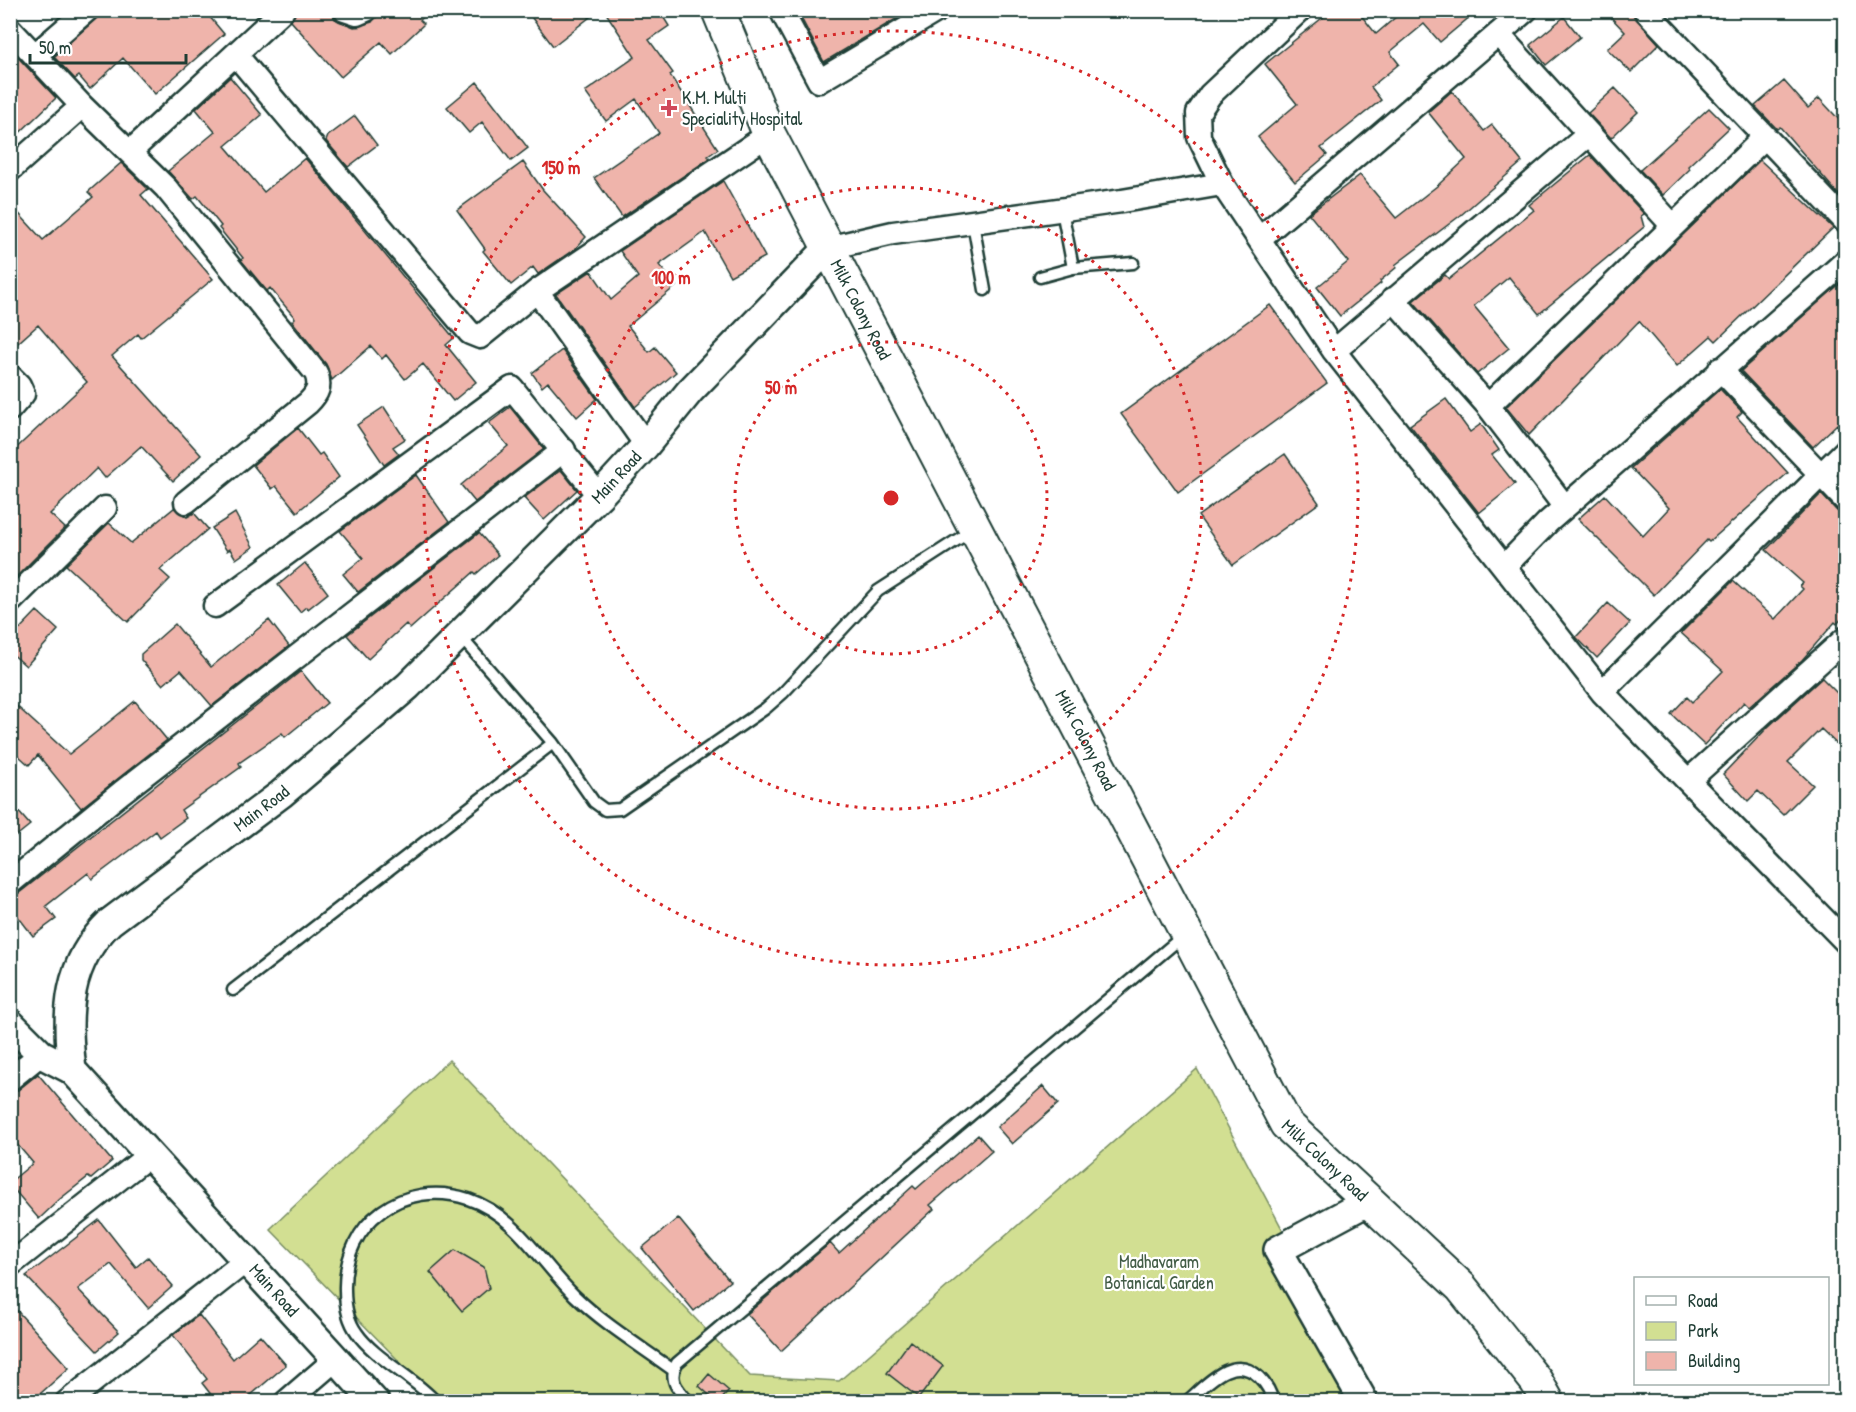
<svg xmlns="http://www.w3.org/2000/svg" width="1856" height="1412" font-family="'Patrick Hand',sans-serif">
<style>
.green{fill:#d2df92;stroke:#788e63;stroke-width:1.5}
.building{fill:#efb4ab;stroke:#1f3d34;stroke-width:1.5}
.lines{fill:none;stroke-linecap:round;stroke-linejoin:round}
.service-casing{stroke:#1f3d34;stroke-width:15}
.minor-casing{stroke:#1f3d34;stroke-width:27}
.tertiary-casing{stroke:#1f3d34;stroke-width:32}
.secondary-casing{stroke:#1f3d34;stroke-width:36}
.service{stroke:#fff;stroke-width:10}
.minor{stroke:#fff;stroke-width:22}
.tertiary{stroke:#fff;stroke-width:27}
.secondary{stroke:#fff;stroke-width:32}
.ring{fill:none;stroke:#d62828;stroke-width:3;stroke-dasharray:3 6}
.poi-dot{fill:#d1495b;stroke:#fff;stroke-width:2}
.labels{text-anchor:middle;stroke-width:4.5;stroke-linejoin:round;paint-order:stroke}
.poi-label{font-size:18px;fill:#1f3d34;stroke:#fff;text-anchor:start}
.street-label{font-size:18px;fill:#1f3d34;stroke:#fff}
.park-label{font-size:18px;fill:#435d47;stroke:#fff}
.centre{fill:#d62828;stroke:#fff;stroke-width:3}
.ring-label{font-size:18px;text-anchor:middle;font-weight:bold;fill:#d62828;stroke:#fff;stroke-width:4.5;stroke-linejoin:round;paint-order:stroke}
</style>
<rect width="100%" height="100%" fill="#fff"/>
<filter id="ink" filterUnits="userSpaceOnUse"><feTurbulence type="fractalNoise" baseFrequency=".0167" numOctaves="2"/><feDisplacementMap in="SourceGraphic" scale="12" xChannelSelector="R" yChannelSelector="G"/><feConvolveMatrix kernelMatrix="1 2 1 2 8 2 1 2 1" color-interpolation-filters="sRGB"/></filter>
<g filter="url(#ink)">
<path class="green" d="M449,1060L750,1376L839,1381L1197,1069L1374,1401H438L270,1229Z"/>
<path class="building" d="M105,10H204L224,34L155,94L123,58L90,89L79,76L75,79L54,57Z
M296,10H332L335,19L354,27L372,22L379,10H433L420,20L424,24L392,54L381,42L341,77L291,21Z
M541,10H599L553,46L532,18Z
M604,10H659L669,26L649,40L673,73L670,75L718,149L708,156L710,158L622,217L594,178L659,133L636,99L606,121L585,92L635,57Z
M805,10H911L824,62L799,14Z
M1332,10H1357L1376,34L1404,10H1478L1440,42L1424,24L1390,52L1399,64L1371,87L1381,100L1321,148L1327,155L1295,182L1258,137L1297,104L1265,64Z
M1604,10H1629L1659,44L1631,72L1607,49L1625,32Z
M1564,17L1580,37L1546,65L1530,45Z
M10,49L56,98L10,142Z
M230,77L262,115L225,146L264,192L305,158L454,338L446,345L476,382L453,401L423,364L405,379L386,355L382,359L371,346L332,380L326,364L292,321L295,318L270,288L267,291L241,260L243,258L219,228L221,226L197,196L193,199L168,171L215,132L196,109Z
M1784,81L1808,108L1819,98L1845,126V202L1780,127L1777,129L1755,106Z
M477,82L528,148L511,161L482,122L469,133L447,107Z
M1615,88L1638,112L1611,138L1588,113Z
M1452,91L1484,131L1492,125L1522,162L1461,215L1395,265L1397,267L1380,281L1381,283L1340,316L1317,287L1348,262L1309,214L1360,175L1396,218L1437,186L1466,159L1428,112Z
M1709,108L1729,128L1688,166L1690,169L1663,195L1640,170Z
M355,116L377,145L348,167L326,141L328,136Z
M1590,155L1644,214L1641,216L1644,227L1539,314L1509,277L1474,306L1509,348L1477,374L1413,301L1445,275L1449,279L1534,210L1529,205Z
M1760,160L1833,228L1716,341L1711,336L1677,366L1639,321L1529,435L1506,407Z
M523,162L543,190L586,237L576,248L538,274L533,267L511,285L483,251L485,249L457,210Z
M121,163L148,189L141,195L213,279L141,338L138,334L112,356L201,455L173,481L141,446L105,478L97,468L50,514L65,528L17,576L10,574V454L87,382L38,325L10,350V204L43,240L93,197L88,192Z
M723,181L765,257L730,276L705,232L659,265L676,286L628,326L649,352L655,347L676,372L635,407L556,294L591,271L611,300L638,277L620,251Z
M1845,279V433L1837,424L1813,447L1741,371Z
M1270,305L1327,383L1178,492L1121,414Z
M562,350L597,399L577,417L548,382L542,387L532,373Z
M1720,389L1742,412L1737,417L1788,473L1709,542L1707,540L1654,595L1578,519L1605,495L1643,536L1669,508L1631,468Z
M1446,399L1470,432L1481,424L1499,450L1492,455L1515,484L1479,513L1410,425Z
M384,407L405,439L393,447L399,454L384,465L357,425Z
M510,407L544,449L475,502L461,485L508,446L489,423Z
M298,428L319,455L322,453L339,477L297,512L276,486L272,489L253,465Z
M1285,454L1319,503L1233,565L1198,516Z
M561,470L577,490L544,520L524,498Z
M416,475L449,522L358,592L343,574L363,558L340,531Z
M1821,494L1837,511L1845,514V615L1837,624L1835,622L1802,660L1749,707L1744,702L1704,745L1671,714L1687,697L1692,702L1723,671L1681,633L1733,581L1775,619L1803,589L1800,586L1803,583L1766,550Z
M174,508L187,517L194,513L208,529L160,570L170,579L128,622L66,565L109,523L131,543Z
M235,513L253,547L236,559L230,549L227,551L212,528Z
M479,533L498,555L476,574L474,572L410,629L406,624L368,659L347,635Z
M305,563L328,593L308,609L306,607L300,612L278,585Z
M1608,603L1630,623L1597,658L1576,637Z
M37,611L58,630L26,666L10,652V639Z
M269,620L289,646L212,706L181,670L163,685L141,660V654L175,624L211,667Z
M301,671L327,703L285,737L282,733L239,763L241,767L181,810L186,818L160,837L156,831L92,879L88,873L46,906L56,919L33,936L10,906V896L19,893Z
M1822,678L1845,701V752L1821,729L1788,762L1813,785L1783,815L1758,791L1748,801L1723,774L1768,727Z
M10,700L69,754L135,701L167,740L81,808L38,755L29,765L10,748Z
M10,802L30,825L10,841Z
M38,1074L112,1161L91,1179L88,1177L60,1199L39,1219L10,1185V1182L33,1163L10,1136V1092L18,1090Z
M1043,1086L1058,1104L1012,1144L997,1127Z
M978,1135L992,1151L930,1205L934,1209L781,1351L747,1314L830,1243L839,1253L913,1186L916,1189Z
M678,1218L730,1281L694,1311L642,1248Z
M99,1220L136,1267L148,1257L173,1286L148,1308L111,1264L78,1289L119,1332L97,1351L26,1276Z
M455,1250L484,1267L489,1288L462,1311L430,1272Z
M10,1303L69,1368L32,1401H10Z
M199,1315L233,1359L260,1335L286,1365L244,1401H216L202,1383L207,1379L173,1335Z
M910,1341L943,1366L919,1398L887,1373Z
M709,1374L729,1391L720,1401H716L699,1386Z"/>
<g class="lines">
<defs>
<path id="service" d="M1062,210L1073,268
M973,223L985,290
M1040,277L1073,268L1133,263
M553,743L594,802L605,810L620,809L766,708L783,693L878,591L974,529
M233,990L553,743L459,635
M436,1402C415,1378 374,1358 357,1333C348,1321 345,1305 345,1290C343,1222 404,1178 468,1199C516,1215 541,1263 575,1296C604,1324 640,1346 673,1370
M689,1402C677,1389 668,1380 677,1363L1183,936
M1186,1402C1206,1385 1233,1352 1259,1377C1266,1384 1271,1392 1273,1402"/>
<path id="minor" d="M345,10L357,14L366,10
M781,10L819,81L938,10
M1300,10L1210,95L1198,113L1199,137L1222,184L1334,351L1504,567L1548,522L1846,261
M1645,10L1846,222
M10,29L82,106L166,188L316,373C321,386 318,393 308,403L186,502
M1498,34L1673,226
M35,55L87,10
M236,55L470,333L480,337L537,291L769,134
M131,151L283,10
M10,170L82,106
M1259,239L1526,10
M828,248L893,233L1122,201L1222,184
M537,291L646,445
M1393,299L1488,406
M1334,351L1589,134
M1720,369L1846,501
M10,376L19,385L23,394L10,409
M1565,507L1488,406L1765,137
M1504,567L1602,692L1688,781L1846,638
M10,602L105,508
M215,606L512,388L599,496
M1602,692L1846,450
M1688,781L1846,942
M10,883L122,792L564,450
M10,1079L41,1054
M10,1265L148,1156
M67,1402L247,1260
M286,1402L336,1359"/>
<g id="tertiary">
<path d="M10,1023L41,1054L72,1070"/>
<path id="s1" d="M375,1402L72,1070C65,1013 67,963 110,922L281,794L408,686L599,496L646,445L690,391L828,248"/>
<path d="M1364,1402L1278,1250L1369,1201"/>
</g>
<g id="secondary">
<path id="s2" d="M718,10L769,134L1286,1124L1461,1287L1536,1381L1548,1402"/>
</g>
</defs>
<use href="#service" class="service-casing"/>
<use href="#minor" class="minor-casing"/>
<use href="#tertiary" class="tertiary-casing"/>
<use href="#secondary" class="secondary-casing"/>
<use href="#service" class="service"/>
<use href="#minor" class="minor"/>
<use href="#tertiary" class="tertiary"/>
<use href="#secondary" class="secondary"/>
</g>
</g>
<g class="ring">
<circle cx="891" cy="498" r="156"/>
<circle cx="891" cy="498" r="311"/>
<circle cx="891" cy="498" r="467"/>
</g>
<path class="poi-dot" d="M666 99h6v6h6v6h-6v6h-6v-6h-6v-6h6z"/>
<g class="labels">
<g class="poi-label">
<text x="682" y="104">K.M. Multi<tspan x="682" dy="21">Speciality Hospital</tspan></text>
</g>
<g class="street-label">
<text dy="6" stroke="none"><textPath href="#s2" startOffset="332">Milk Colony Road</textPath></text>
<text dy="6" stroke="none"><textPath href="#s1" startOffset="1284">Main Road</textPath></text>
<text dy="6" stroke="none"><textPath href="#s2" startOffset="818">Milk Colony Road</textPath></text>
<text dy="6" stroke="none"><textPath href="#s1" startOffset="798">Main Road</textPath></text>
<text dy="6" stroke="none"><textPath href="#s2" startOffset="1304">Milk Colony Road</textPath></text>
<text transform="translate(274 1290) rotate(48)" y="6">Main Road</text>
</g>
<g class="park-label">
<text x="1159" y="1268">Madhavaram<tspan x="1159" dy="21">Botanical Garden</tspan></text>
</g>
</g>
<circle cx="891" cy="498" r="9" class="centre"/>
<g class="ring-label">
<text x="561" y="174">150 m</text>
<text x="671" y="284">100 m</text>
<text x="781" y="394">50 m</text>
</g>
<rect width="1856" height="1412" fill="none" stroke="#fff" stroke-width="36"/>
<rect x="18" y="18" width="1820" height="1376" fill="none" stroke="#1f3d34" stroke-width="2" filter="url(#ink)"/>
<rect x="1634" y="1277" width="195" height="108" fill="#ffffff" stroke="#a5b1ae" stroke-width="1.5"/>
<rect x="1646" y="1296" width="30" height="9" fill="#ffffff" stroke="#a5b1ae" stroke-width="1.5"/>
<text x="1688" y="1307" font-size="18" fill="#1f3d34">Road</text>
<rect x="1646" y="1322" width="30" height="18" fill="#d2df92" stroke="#a5b1ae" stroke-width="1.5"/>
<text x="1688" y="1337" font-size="18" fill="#1f3d34">Park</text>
<rect x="1646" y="1352" width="30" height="18" fill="#efb4ab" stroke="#a5b1ae" stroke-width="1.5"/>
<text x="1688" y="1367" font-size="18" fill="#1f3d34">Building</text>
<path d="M30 54v9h156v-9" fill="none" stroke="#1f3d34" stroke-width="3"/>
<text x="39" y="54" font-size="18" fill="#1f3d34" stroke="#ffffff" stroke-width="4.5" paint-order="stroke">50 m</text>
</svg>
